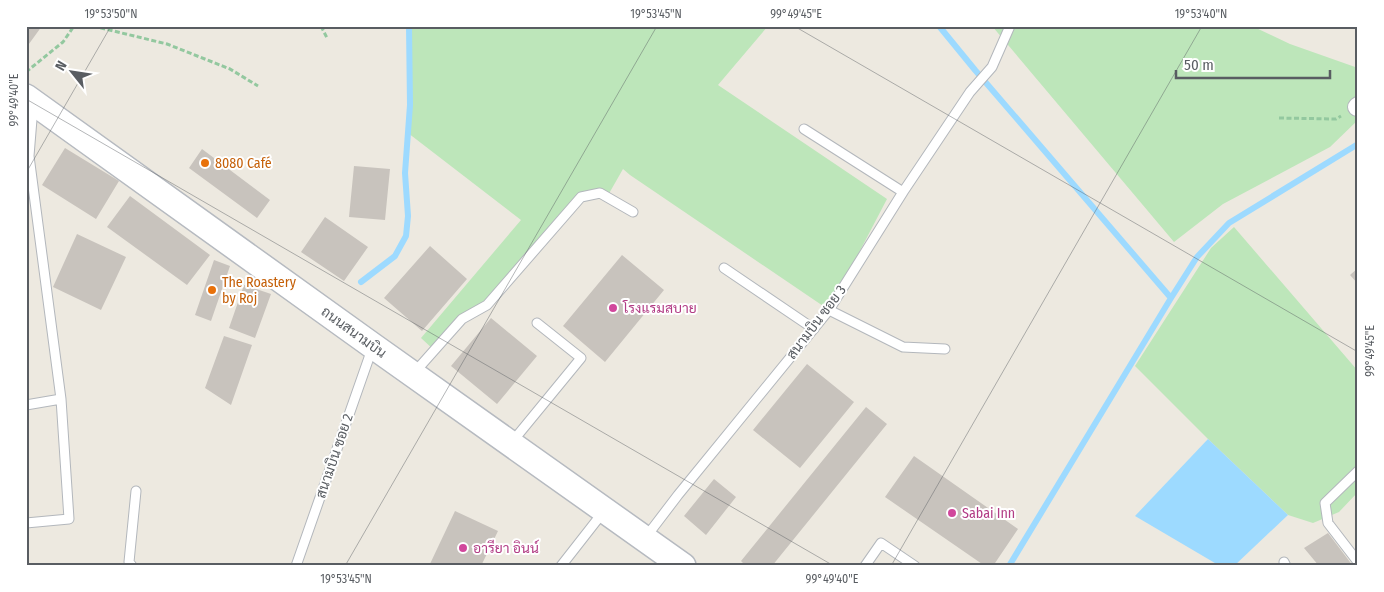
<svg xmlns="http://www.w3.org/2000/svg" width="1384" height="592" font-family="'Fira Sans Condensed',Sarabun,sans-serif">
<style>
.green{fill:#bde6ba}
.water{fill:#9ddaff}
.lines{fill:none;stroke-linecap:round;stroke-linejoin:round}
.stream{stroke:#9ddaff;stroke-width:6}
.building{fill:#c8c3bd}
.lane-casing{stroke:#b3b7bc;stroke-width:11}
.street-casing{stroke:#b3b7bc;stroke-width:20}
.secondary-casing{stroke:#b6bac0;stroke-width:28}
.path{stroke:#93c89f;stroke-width:3;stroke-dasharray:5 2.5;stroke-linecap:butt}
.lane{stroke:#fff;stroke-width:9}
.street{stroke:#fff;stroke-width:18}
.secondary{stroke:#fff;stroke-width:25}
.ticks{fill:none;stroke:#595d62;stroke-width:1;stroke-opacity:0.45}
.food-dot{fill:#e8710a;stroke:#fff;stroke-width:2}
.hotel-dot{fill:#d1479c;stroke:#fff;stroke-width:2}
.labels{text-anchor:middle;stroke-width:4;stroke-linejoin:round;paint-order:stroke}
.food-label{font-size:14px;fill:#c56008;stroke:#fff;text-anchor:start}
.hotel-label{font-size:14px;fill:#b23c85;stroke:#fff;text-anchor:start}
.street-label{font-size:14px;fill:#595d62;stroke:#fff}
.neatline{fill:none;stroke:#595d62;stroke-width:2}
.ticks-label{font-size:12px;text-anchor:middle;fill:#595d62}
</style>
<rect width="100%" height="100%" fill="#ede9e0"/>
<path class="green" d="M409,26H768L718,85L887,199L829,310L630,175L623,169L607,197H581L487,305L462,319L434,350L421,338L521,220L408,133Z
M992,26H1252L1290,44L1358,68V120L1330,147L1223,204L1174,242Z
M1234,227L1358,371V492L1339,512L1313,523L1288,515L1208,439L1135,366L1211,248Z"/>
<path class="water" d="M1208,439L1288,515L1234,566H1220L1135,516Z"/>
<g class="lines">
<path class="stream" d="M939,26L975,70L1171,298L1009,566
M361,282L395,256L406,236L408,216L405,173L410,105L409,26
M1171,298L1197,257L1229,223L1358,144"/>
</g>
<path class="building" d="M26,26H42L26,48Z
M65,148L119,181L96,219L42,185Z
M202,149L270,200L257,218L189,168Z
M354,166L390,169L385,220L349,217Z
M130,196L210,255L187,285L107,227Z
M325,217L368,247L344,281L301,252Z
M77,234L126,257L101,310L53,287Z
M430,246L467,279L422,331L384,298Z
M622,255L664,290L605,362L563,326Z
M214,260L230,266L211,321L195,315Z
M1358,268V284L1350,275Z
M244,285L271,294L255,338L229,328Z
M491,318L537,356L497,404L451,366Z
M224,336L252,345L231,405L205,388Z
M807,364L854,402L800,468L753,430Z
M866,407L887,424L772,566H746L741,561Z
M914,456L1018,529L993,566H985L885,497Z
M714,479L736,497L706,535L684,516Z
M455,511L498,531L481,566H429Z
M1328,533L1353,566H1319L1304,548Z"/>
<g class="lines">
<defs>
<path id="lane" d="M804,129L903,192
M724,268L814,329
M829,310L903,347L945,349
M414,373L462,319L487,305L581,197L600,193L633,212
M26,405L61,399L29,156L33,107
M512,442L581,358L537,323
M1358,471L1325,503L1328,523L1358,562
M26,523L69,519L61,399
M646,537L678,495L829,310L903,192L970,92L992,67L1010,26
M1284,562L1286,566
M132,566L129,562L136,491
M296,566L372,349
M561,566L604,511
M865,566L881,543L915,566"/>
<path id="street" d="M1357,107L1358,106"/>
<path id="secondary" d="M26,97L373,346L683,566"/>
</defs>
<use href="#lane" class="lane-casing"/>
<use href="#street" class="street-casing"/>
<use href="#secondary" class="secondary-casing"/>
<path class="path" d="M93,26L167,44L230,69L258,86
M321,26L327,38
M26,72L63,42L74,26
M1279,118L1336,119L1341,116"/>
<use href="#lane" class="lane"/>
<use href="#street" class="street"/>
<use href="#secondary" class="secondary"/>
</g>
<path class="ticks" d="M794,26L1358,352M26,99L834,566M26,173L111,26M345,566L657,26M891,566L1202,26"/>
<g class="food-dot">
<circle cx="205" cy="163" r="5"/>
<circle cx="212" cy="290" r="5"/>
</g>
<g class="hotel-dot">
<circle cx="613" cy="308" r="5"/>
<circle cx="952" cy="513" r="5"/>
<circle cx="463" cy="548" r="5"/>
</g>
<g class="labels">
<g class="food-label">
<text x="215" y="168">8080 Café</text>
<text x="222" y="287">The Roastery<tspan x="222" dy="16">by Roj</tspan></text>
</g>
<g class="hotel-label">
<text x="623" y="313">โรงแรมสบาย</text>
<text x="962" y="518">Sabai Inn</text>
<text x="473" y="553">อารียา อินน์</text>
</g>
<g class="street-label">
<text transform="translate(816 322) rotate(-53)" y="5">สนามบิน ซอย 3</text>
<text transform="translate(354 332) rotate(36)" y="5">ถนนสนามบิน</text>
<text transform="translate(334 456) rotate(-71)" y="5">สนามบิน ซอย 2</text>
</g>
</g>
<rect width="1384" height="592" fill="none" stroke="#ffffff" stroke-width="55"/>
<g transform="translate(72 72) rotate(300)" stroke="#ffffff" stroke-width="4" paint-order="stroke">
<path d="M0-4L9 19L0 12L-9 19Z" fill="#595d62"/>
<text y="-8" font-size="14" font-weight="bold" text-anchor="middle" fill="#595d62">N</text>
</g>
<path d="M1176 70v8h154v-8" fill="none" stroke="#595d62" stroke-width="2.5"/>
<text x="1184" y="70" font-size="15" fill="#595d62" stroke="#ffffff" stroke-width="4" paint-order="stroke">50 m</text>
<rect x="28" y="28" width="1328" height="536" class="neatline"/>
<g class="ticks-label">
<text x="111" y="18">19°53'50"N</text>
<text x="656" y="18">19°53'45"N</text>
<text x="796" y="18">99°49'45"E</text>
<text x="1201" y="18">19°53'40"N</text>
<text transform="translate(14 100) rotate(-90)" y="4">99°49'40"E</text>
<text transform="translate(1370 351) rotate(-90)" y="4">99°49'45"E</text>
<text x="346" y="583">19°53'45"N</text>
<text x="832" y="583">99°49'40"E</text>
</g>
</svg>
